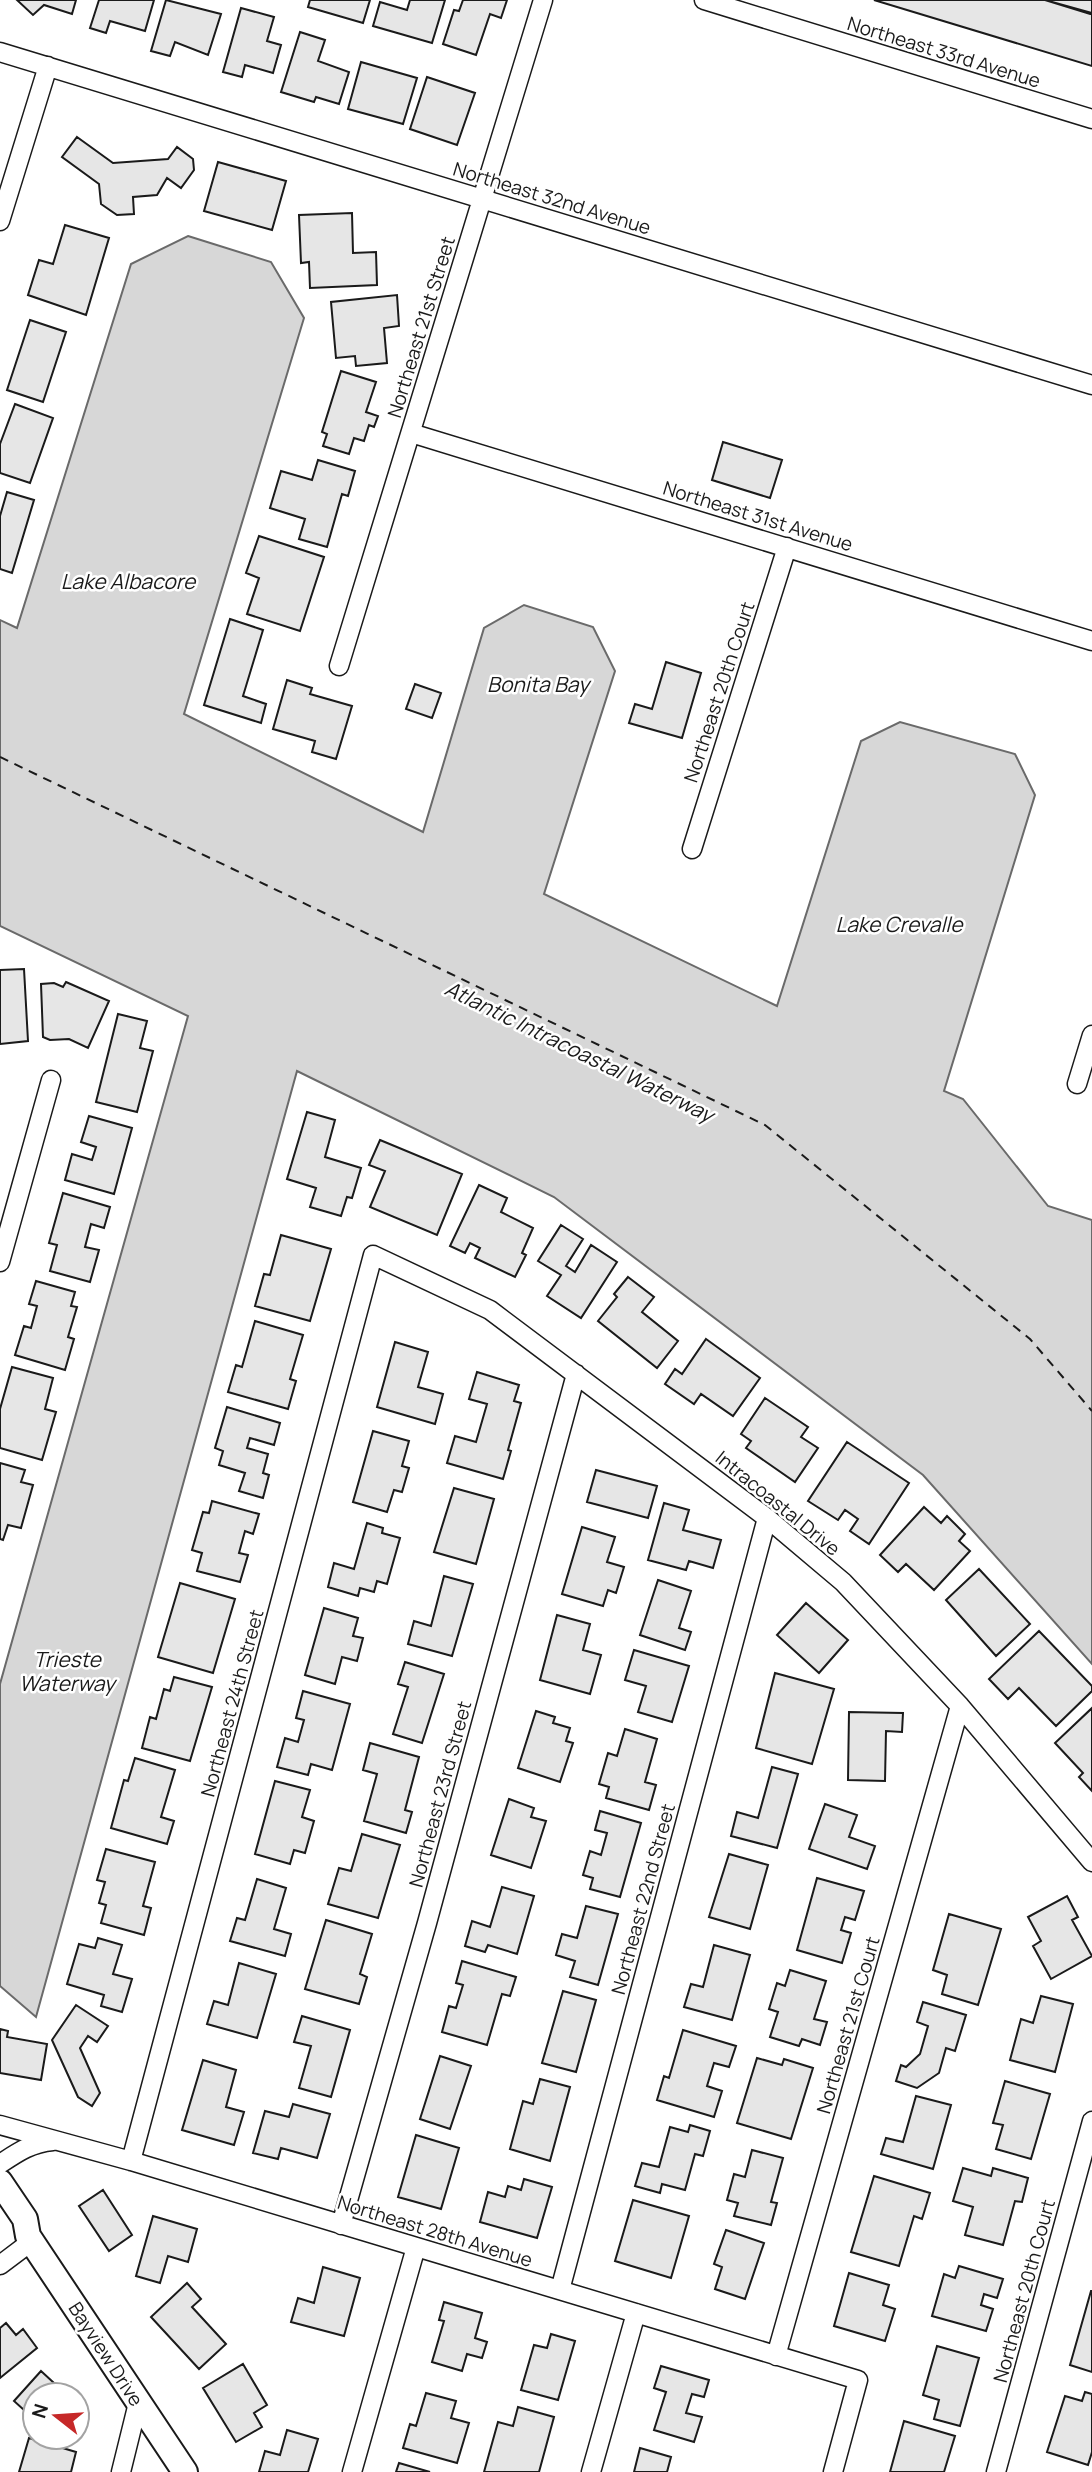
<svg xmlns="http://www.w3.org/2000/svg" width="1092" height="2472" font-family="Manrope,sans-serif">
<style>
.water{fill:#d7d7d7;stroke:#6a6a6a;stroke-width:2}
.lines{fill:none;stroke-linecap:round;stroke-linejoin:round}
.ferry{stroke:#1a1a1a;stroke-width:2;stroke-dasharray:9 7;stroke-linecap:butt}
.building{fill:#e6e6e6;stroke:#1a1a1a;stroke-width:2}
.street-casing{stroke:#1a1a1a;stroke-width:21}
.secondary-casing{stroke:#1a1a1a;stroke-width:28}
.street{stroke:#fff;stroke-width:18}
.secondary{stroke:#fff;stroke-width:24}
.labels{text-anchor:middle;stroke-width:5;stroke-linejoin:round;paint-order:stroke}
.street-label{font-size:19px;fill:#1a1a1a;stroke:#fff}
.water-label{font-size:21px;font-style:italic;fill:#1a1a1a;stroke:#fff}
</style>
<rect width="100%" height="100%" fill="#fff"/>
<path class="water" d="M188,236L271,262L304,318L184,714L423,832L484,628L524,605L593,627L615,671L544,894L777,1006L861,741L900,722L1015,754L1035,795L944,1091L963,1099L1048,1206L1092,1220V1664L923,1475L554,1197L297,1071L36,2017L0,1986V1684L188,1016L0,926V620L17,628L131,264Z"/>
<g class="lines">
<path class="ferry" d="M0,757L765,1125L1030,1339L1092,1411"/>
</g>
<path class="building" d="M17,0H76L72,14L44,5L33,15Z
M99,0H154L145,31L110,21L106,33L90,28Z
M166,0L221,14L208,55L175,42L170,56L151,51Z
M310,0H370L363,23L308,7Z
M410,0H445L432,43L373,26L380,2L407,10Z
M463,0H507L501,18L490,14L476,55L443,44L454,10L459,11Z
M874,0H1045L1092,13V66Z
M1045,0H1092V13L1090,14Z
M241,8L274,17L267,41L281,45L273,73L245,65L242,77L223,72Z
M300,32L325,40L318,61L349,72L339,104L316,97L314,102L281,92Z
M361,62L417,78L403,124L348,109Z
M427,77L475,93L457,145L410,129Z
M77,137L113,163L168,159L177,147L193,159L194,170L181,188L167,178L157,195L133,197L134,214L117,215L101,204L99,184L62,157Z
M218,162L286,181L272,230L204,211Z
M352,213L353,253L376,252L377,285L310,288L309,262L301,263L299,215Z
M65,225L109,238L86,315L28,295L39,260L53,264Z
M397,295L399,326L384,328L387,363L356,366L355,356L336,358L331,302Z
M30,320L66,332L43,402L7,390Z
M341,371L376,382L366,412L378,416L374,427L369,425L364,441L354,438L349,454L323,446L327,434L322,432Z
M15,404L53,418L30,483L0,473V444Z
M723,442L782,460L770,498L712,480Z
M318,460L355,471L348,496L342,494L327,547L299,539L305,519L270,508L281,471L312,480Z
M7,492L34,500L12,573L0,569V516Z
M259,536L324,557L300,631L247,614L259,578L246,573Z
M230,619L263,630L243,696L266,704L261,723L204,705Z
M666,662L701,673L682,738L629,723L635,704L652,709Z
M287,680L312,688L310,694L352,706L336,759L312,752L315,741L273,729Z
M415,684L441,693L432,718L406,709Z
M24,969L28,1041L0,1044V970Z
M66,982L109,1001L88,1048L69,1039L50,1040L43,1037L41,984L54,983L63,987Z
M118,1014L147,1021L140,1048L153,1051L137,1112L96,1102Z
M307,1112L335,1120L325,1157L361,1168L352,1198L347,1197L341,1216L310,1207L316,1188L287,1179Z
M89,1116L132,1128L114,1194L65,1180L72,1154L92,1160L96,1147L81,1142Z
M380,1140L462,1174L437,1235L370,1207L385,1171L369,1165Z
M479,1185L507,1198L501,1212L533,1228L522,1253L526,1255L515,1277L475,1258L480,1248L470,1243L465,1253L450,1246Z
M63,1193L110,1207L104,1228L91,1224L85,1247L99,1250L90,1282L50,1271L57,1245L49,1243Z
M561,1225L583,1239L566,1266L575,1272L591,1245L617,1262L581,1318L547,1296L561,1275L538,1261Z
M281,1235L331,1249L310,1321L255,1306L264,1274L270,1275Z
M628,1277L654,1297L642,1312L678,1341L657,1368L598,1321L617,1297L614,1294Z
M36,1281L75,1292L71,1306L77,1307L68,1337L74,1339L65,1370L15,1355L24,1326L31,1328L37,1306L29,1304Z
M255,1321L303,1335L290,1379L296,1381L288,1409L228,1392L236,1365L242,1367Z
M706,1339L760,1378L733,1416L701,1394L694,1404L665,1384L675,1369L682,1374Z
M395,1342L428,1352L418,1387L443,1394L435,1424L377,1407Z
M12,1367L53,1378L45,1409L56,1412L42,1460L0,1448V1409Z
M477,1372L519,1385L514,1401L521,1403L508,1450L511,1451L503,1479L447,1463L455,1436L476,1442L487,1404L469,1399Z
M765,1398L808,1427L801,1437L818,1448L795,1482L746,1448L751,1441L741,1434Z
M227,1407L280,1423L274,1445L250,1438L247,1448L268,1454L263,1473L269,1475L263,1498L239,1491L245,1473L219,1465L223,1451L215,1448Z
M373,1431L409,1441L402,1466L409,1468L402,1492L394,1490L387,1512L353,1502Z
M847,1442L909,1483L869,1544L850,1531L858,1519L845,1510L838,1520L808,1501Z
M0,1463L25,1470L21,1482L33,1485L21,1528L8,1525L3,1540L0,1539Z
M596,1470L657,1486L648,1518L587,1502Z
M454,1488L494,1499L476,1564L434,1552Z
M212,1501L259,1514L253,1534L245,1531L239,1553L248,1555L240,1582L197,1571L202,1553L192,1550L203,1512L209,1513Z
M664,1503L689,1510L683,1530L721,1540L713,1568L689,1561L686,1570L648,1560Z
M924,1507L941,1523L947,1516L965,1534L959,1541L970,1551L934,1590L906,1564L898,1572L880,1555Z
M367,1523L383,1528L382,1533L400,1538L387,1584L377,1581L374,1592L360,1588L358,1596L328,1587L334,1563L354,1569Z
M582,1527L615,1537L607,1562L624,1567L616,1593L608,1590L603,1606L562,1594Z
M979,1569L1030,1624L996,1656L946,1600Z
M444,1576L473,1584L452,1656L408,1644L414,1621L431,1626Z
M658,1580L691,1591L679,1628L691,1632L685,1650L640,1635Z
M180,1583L235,1599L213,1673L158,1657Z
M806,1603L848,1640L819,1673L777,1635Z
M324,1608L358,1618L353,1636L363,1638L357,1661L342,1657L335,1684L305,1675Z
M557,1615L590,1624L583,1650L601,1655L590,1694L540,1680Z
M1039,1631L1092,1686V1691L1056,1726L1019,1688L1008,1699L989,1679Z
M634,1650L689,1666L672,1722L638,1712L646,1686L625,1680Z
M405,1662L444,1674L422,1743L393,1734L408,1687L398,1684Z
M775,1673L834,1689L812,1764L756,1748Z
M174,1677L212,1687L190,1761L142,1748L150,1717L156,1719L164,1689L170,1691Z
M303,1691L350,1704L332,1770L311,1764L308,1775L277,1767L285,1738L298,1742L304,1720L296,1718Z
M1092,1708V1791L1079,1777L1083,1773L1055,1743Z
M536,1711L555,1717L553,1723L570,1728L566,1741L573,1743L560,1782L518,1768Z
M849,1712L903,1713L902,1732L886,1731L885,1781L848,1780Z
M625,1729L657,1739L645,1782L656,1785L649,1810L606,1798L609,1787L599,1784L608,1753L617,1756Z
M370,1743L419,1757L405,1810L412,1812L406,1833L364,1821L377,1774L363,1770Z
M135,1758L175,1770L161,1817L174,1821L167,1844L111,1828L124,1780L128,1781Z
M772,1767L798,1774L777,1848L731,1836L737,1812L758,1818Z
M275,1781L310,1790L302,1817L314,1821L305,1853L294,1850L290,1864L255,1854Z
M509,1799L534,1808L531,1817L546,1821L531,1868L491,1855Z
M825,1804L857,1815L849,1837L875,1846L867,1869L809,1849Z
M600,1811L641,1823L620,1897L590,1889L593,1878L583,1875L590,1851L601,1855L607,1833L595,1830Z
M362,1834L400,1845L378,1918L328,1904L339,1868L351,1871Z
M106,1849L155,1862L143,1906L151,1908L144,1935L101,1923L106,1905L99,1903L105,1882L97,1880Z
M729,1854L768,1865L750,1929L709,1917Z
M817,1878L864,1891L855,1920L845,1917L841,1930L851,1933L842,1963L797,1950Z
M257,1879L286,1888L274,1929L291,1934L285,1956L230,1941L237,1918L245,1920Z
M502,1887L534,1896L517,1954L488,1945L485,1952L465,1946L472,1921L490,1927Z
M1067,1896L1078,1917L1072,1920L1092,1956L1051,1979L1033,1946L1041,1941L1028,1917Z
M586,1906L618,1914L598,1985L570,1977L575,1961L556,1955L562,1934L577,1938Z
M949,1914L1001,1929L978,2005L942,1994L947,1975L933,1970Z
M326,1920L372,1934L360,1974L367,1977L359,2004L305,1989Z
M98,1938L122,1945L113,1974L132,1979L122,2012L101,2006L104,1995L67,1984L79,1944L95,1948Z
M714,1945L750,1955L732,2020L684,2007L691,1984L703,1987Z
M462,1961L516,1977L510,1996L502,1994L487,2045L442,2032L449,2006L456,2008L463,1985L456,1983Z
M239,1963L276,1974L257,2038L207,2024L214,2001L228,2005Z
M790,1970L826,1981L814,2019L827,2022L820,2045L802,2039L799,2046L770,2037L778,2012L769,2009L777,1983L785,1986Z
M563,1991L596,2000L576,2072L542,2063Z
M1041,1996L1073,2004L1055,2072L1010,2060L1021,2019L1033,2023Z
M923,2002L966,2015L955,2051L946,2048L939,2073L917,2088L896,2081L901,2065L906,2067L920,2054L928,2026L917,2022Z
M76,2005L108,2026L97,2042L88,2036L80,2048L100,2093L92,2106L78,2097L52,2040Z
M302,2016L350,2030L331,2097L299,2088L311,2046L294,2042Z
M0,2029L8,2031L7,2037L47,2044L41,2080L0,2073Z
M683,2030L736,2046L729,2067L714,2063L707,2086L722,2091L714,2117L657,2100L664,2076L669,2078Z
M440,2056L471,2066L450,2129L420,2119Z
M757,2058L782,2065L784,2059L813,2068L791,2139L737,2123Z
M203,2060L236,2070L226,2107L244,2112L234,2145L182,2130Z
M540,2079L570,2087L550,2161L510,2149L523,2101L533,2104Z
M1005,2081L1050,2094L1031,2159L996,2149L1003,2125L993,2123Z
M916,2096L951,2105L933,2169L881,2154L886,2138L903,2142Z
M293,2104L330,2114L317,2158L281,2148L278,2159L253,2153L265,2111L289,2117Z
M690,2125L710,2131L703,2156L695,2154L685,2190L662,2184L660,2193L635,2186L642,2163L659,2167L670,2127L688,2132Z
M416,2135L459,2148L441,2209L398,2197Z
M752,2150L783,2158L771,2202L777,2203L771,2225L734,2216L738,2203L727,2200L734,2174L745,2177Z
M963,2168L991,2176L993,2168L1028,2178L1022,2202L1015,2201L1003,2245L965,2235L973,2207L953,2201Z
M874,2176L930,2193L922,2219L914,2216L899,2266L851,2252Z
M524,2179L552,2187L537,2238L480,2222L488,2192L505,2197L508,2186L521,2190Z
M103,2190L132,2235L109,2251L79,2206Z
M633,2200L689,2216L671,2278L615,2261Z
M153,2216L197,2229L188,2262L168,2256L160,2283L136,2276Z
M726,2230L764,2243L745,2299L715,2289L722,2267L714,2264Z
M959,2266L1003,2279L997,2298L984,2294L981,2305L993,2309L986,2331L932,2316L944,2274L955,2278Z
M323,2267L360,2278L344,2336L291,2322L298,2298L314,2303Z
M849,2273L889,2285L883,2305L895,2309L885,2341L834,2326Z
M187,2283L201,2299L192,2307L226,2344L199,2369L151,2317Z
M1091,2291H1092V2372L1070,2365Z
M444,2302L482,2313L475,2338L487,2342L482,2358L467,2354L462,2371L432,2362L444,2321L439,2320Z
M6,2323L16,2335L23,2329L37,2348L0,2378V2328Z
M551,2334L575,2341L558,2400L521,2390L534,2345L547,2348Z
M937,2346L979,2358L960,2426L934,2419L939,2400L923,2395Z
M243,2364L267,2405L254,2413L262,2427L236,2442L203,2388Z
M661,2366L709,2380L704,2397L692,2394L686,2413L702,2417L694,2442L654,2430L666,2392L654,2388Z
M41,2371L67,2395H35V2420L14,2401Z
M1085,2392L1092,2394V2452L1088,2465L1047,2452L1065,2396L1082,2401Z
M426,2393L456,2401L451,2418L469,2423L457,2463L403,2448L410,2424L416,2426Z
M518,2407L554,2417L539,2472H484L498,2422L513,2426Z
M904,2421L955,2436L944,2472H890Z
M287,2430L318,2439L308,2472H259L265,2451L280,2455Z
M29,2438L76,2452L71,2472H19Z
M640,2448L671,2457L667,2472H634Z
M399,2463L430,2472H396Z"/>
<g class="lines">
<defs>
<path id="street" d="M704,0L1092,119
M0,52L1092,385
M0,221L48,66
M411,433L1092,641
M339,666L543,0
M692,849L787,547
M1077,1084L1092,1035
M0,1262L51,1080
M0,2125L131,2161L858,2380L833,2472
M131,2161L373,1255L490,1310L767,1518L843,1582L960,1706L1092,1862
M0,2164C18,2152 31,2143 53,2141
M341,2225L427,1923L576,1374
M0,2265L32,2241
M560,2290L767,1518
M776,2356L960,1706
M121,2472L138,2403
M352,2472L416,2247
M591,2472L636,2313
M996,2472L1092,2121"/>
<path id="secondary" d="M0,2182L25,2219L28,2236L185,2472"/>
</defs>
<use href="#street" class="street-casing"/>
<use href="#secondary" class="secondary-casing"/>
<use href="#street" class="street"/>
<use href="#secondary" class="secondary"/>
</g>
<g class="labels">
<g class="street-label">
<text transform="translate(944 52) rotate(17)" y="7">Northeast 33rd Avenue</text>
<text transform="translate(552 198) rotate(17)" y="7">Northeast 32nd Avenue</text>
<text transform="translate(421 327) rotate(-73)" y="7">Northeast 21st Street</text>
<text transform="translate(758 516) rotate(17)" y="7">Northeast 31st Avenue</text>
<text transform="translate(719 692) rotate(-72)" y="7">Northeast 20th Court</text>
<text transform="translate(778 1503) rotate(39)" y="7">Intracoastal Drive</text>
<text transform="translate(232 1703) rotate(-75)" y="7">Northeast 24th Street</text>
<text transform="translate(440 1794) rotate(-75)" y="7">Northeast 23rd Street</text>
<text transform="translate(643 1899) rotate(-75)" y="7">Northeast 22nd Street</text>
<text transform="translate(848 2025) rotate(-74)" y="7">Northeast 21st Court</text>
<text transform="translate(435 2231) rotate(17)" y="7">Northeast 28th Avenue</text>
<text transform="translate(1024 2291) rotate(-75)" y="7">Northeast 20th Court</text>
<text transform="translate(106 2354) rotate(57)" y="7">Bayview Drive</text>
</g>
<g class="water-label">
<text x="128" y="589">Lake Albacore</text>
<text x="538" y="692">Bonita Bay</text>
<text x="899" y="932">Lake Crevalle</text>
<text transform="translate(579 1052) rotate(26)" y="7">Atlantic Intracoastal Waterway</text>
<text x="67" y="1667">Trieste<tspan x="67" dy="24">Waterway</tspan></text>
</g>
</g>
<g transform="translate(56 2416) rotate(287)"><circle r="33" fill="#ffffff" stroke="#a3a3a3" stroke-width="2"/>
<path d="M0-5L12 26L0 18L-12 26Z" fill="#c62828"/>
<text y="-10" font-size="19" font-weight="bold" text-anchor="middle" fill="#1a1a1a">N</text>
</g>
</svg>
